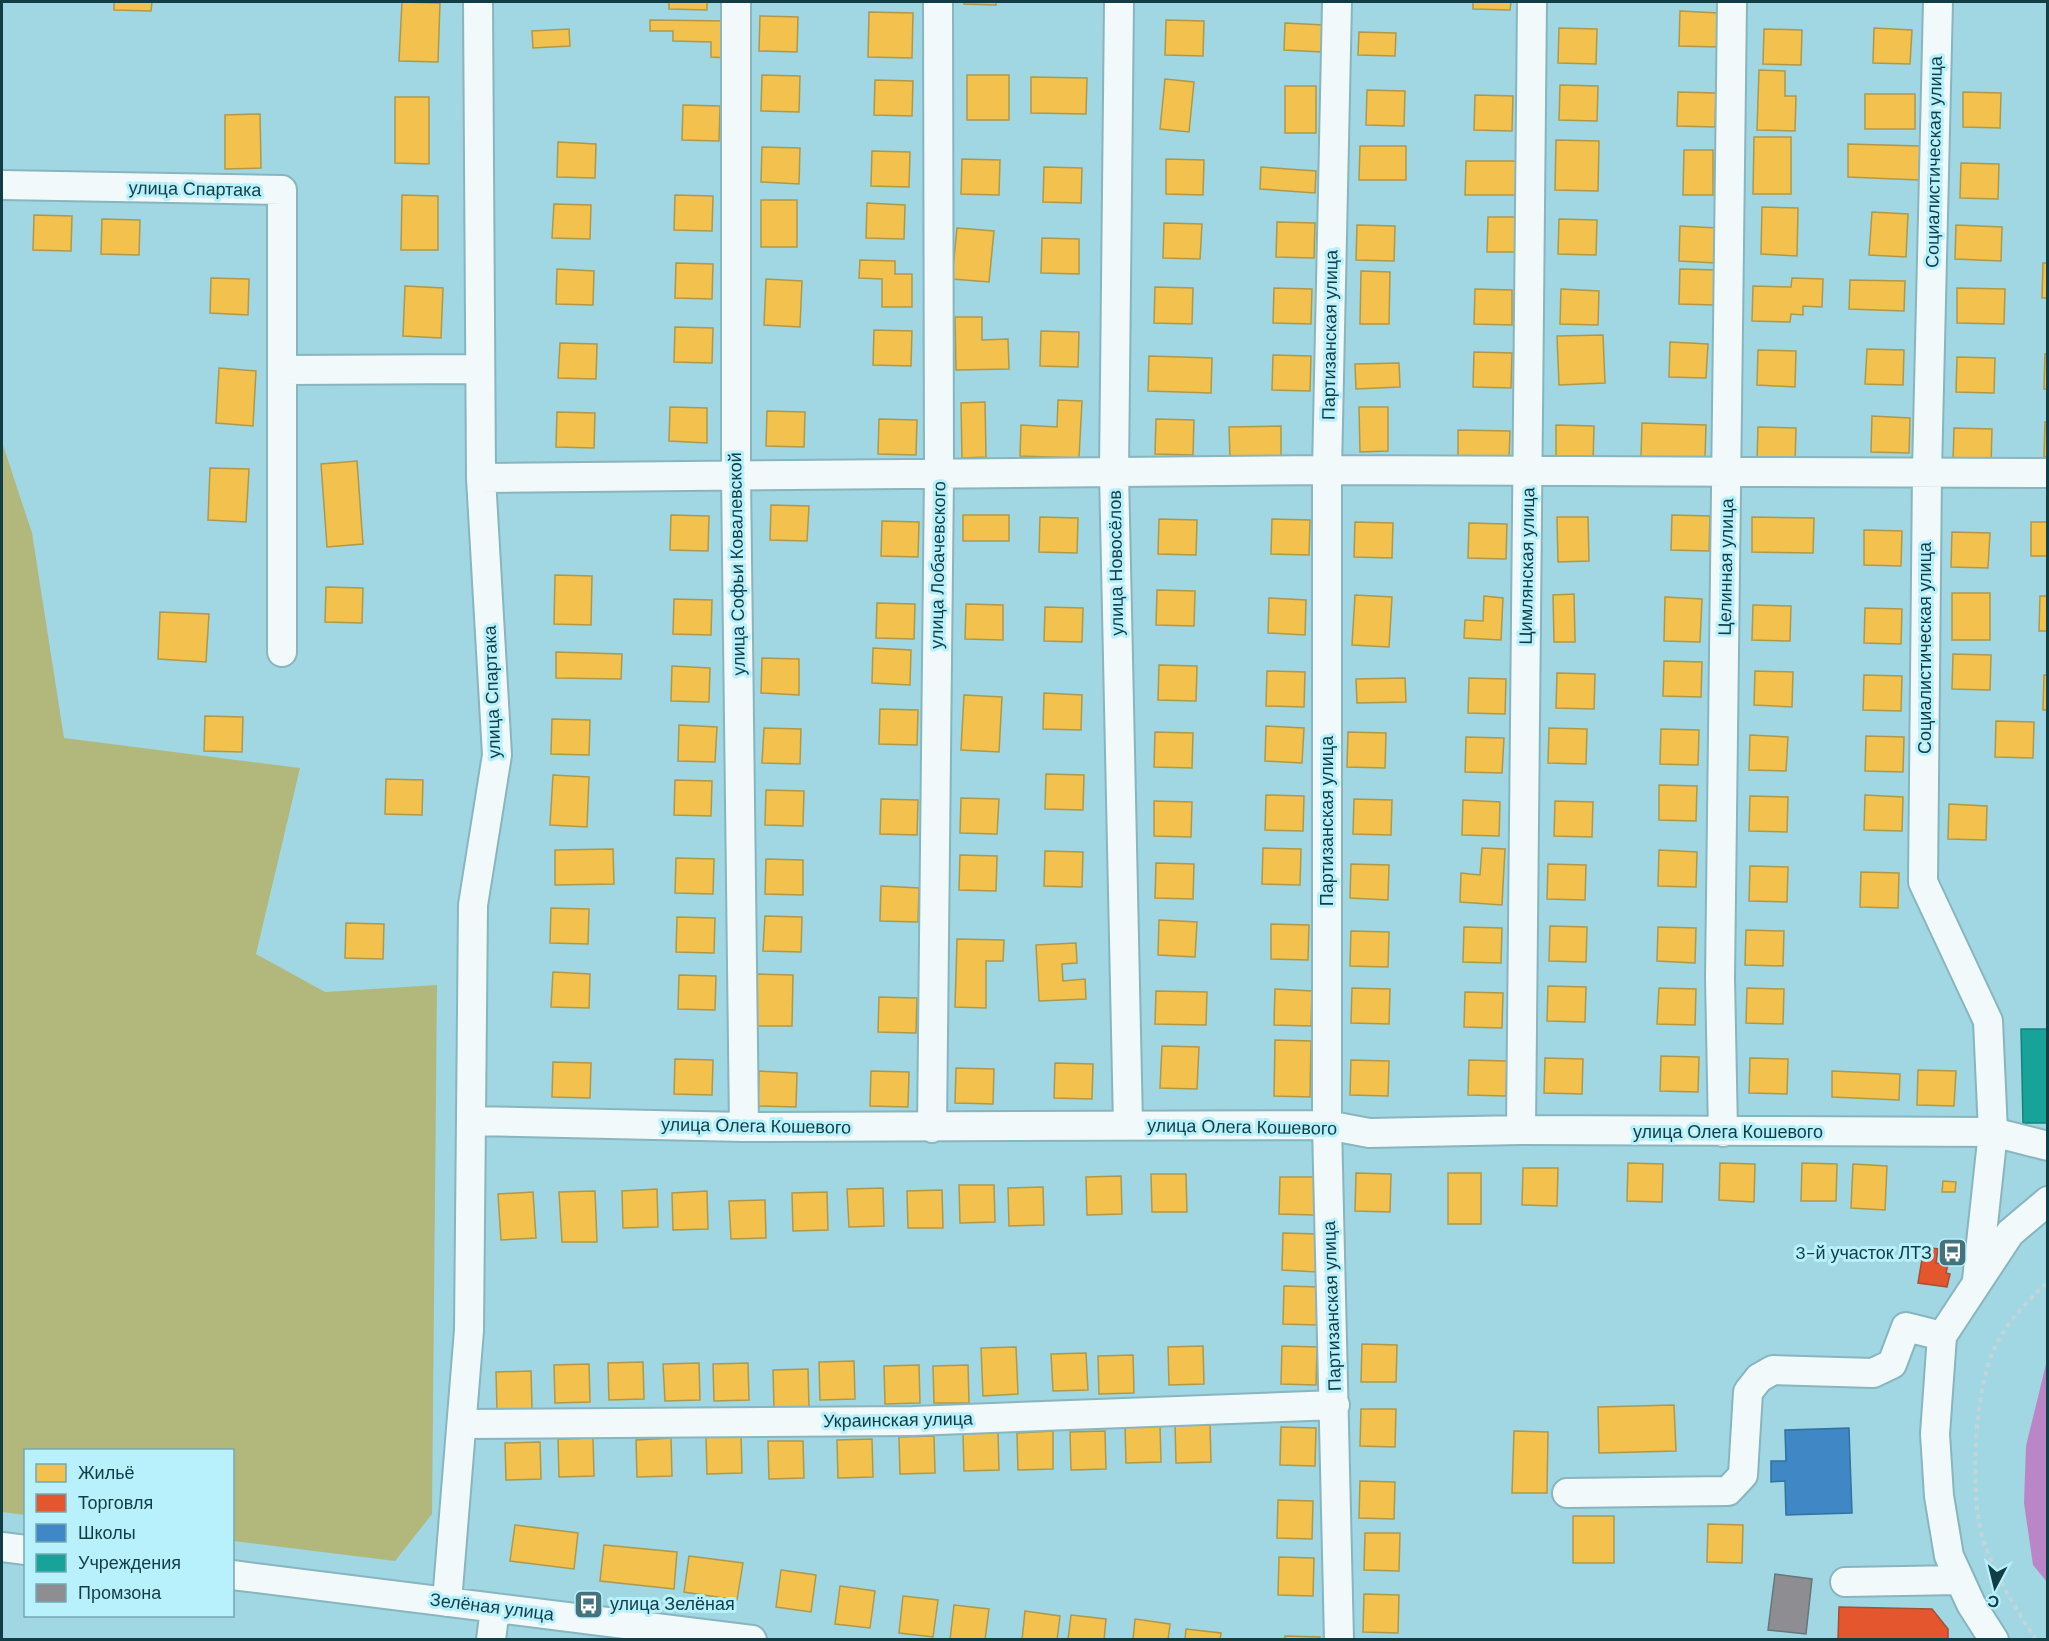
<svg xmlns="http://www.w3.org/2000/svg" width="2049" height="1641" font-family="'DM Sans',sans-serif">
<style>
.forest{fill:#b2b87c}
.water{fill:#bb86c7}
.homes{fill:#f2c14e;stroke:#ae994b;stroke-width:1.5}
.shops{fill:#e4572e;stroke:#a54f35;stroke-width:1.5}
.schools{fill:#3f88c5;stroke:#31729f;stroke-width:1.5}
.public{fill:#17a398;stroke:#15847f;stroke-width:1.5}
.industry{fill:#8d8d92;stroke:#68757b;stroke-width:1.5}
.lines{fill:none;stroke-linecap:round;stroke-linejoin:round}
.minor-casing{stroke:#88b5be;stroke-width:32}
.path{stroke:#c3d5d9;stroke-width:4;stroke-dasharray:4.5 4.5;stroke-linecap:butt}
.minor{stroke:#f1f9fb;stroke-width:28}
.labels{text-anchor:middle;stroke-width:6;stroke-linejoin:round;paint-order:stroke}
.street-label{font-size:18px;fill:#113d45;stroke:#b8f0fb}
.poi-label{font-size:18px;fill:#113d45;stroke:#b8f0fb;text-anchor:end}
</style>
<rect width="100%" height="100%" fill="#a0d7e2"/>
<path class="forest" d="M2,442L32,533L64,738L300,768L256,954L325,992L437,985L432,1514L395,1561L233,1541L232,1450H26L25,1515L2,1512Z"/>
<path class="water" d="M2047,1360V1582L2033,1565L2024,1503L2026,1446Z"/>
<path class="homes" d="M114,2H152L151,11L114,10Z
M402,2L440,3L438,62L399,61Z
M669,2H707V10L669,9Z
M964,2H996V5L964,4Z
M1473,2H1511L1510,10L1473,9Z
M1680,11L1718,13L1717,47L1679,46Z
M869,12L913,13L912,58L868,57Z
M760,16L798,17L797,52L759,51Z
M650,20L728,21V58L711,57V42L673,41V31H650Z
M1166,20L1204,21L1203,56L1165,55Z
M1285,23L1324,25L1322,52L1284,50Z
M1559,28L1597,29L1596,64L1558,63Z
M1874,28L1912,30L1910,64L1873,63Z
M569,29L570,46L533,48L532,31Z
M1764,29L1802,30L1801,65L1763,64Z
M1359,32L1396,33L1395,56L1358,55Z
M1759,70L1785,71V96H1796L1795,131L1757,130Z
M762,75L800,76L799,112L761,111Z
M967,75H1009V120H967Z
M1031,77L1087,78L1086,114L1031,113Z
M1165,79L1194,82L1189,132L1160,129Z
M875,80L913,81L912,116L874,115Z
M1560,85L1598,86L1597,121L1559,120Z
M1285,86H1316V133H1285Z
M1367,90L1405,91L1404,126L1366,125Z
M1678,92L1716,93L1715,127L1677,126Z
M1963,92L2001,93L2000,128L1963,127Z
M1865,94H1915V129H1865Z
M1475,95L1513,96L1512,131L1474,130Z
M395,97H429V164L395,163Z
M683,105L720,106L719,141L682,140Z
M260,114L261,168L225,169V115Z
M1754,137H1791V194H1753Z
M1556,140L1599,141L1598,191L1555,190Z
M558,142L596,144L595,178L557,177Z
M1848,144L1920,146L1919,180L1848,177Z
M1360,146H1406V180H1359Z
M762,147L800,148L799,184L761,182Z
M1684,150H1713V195H1683Z
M872,151L910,152L909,187L871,186Z
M962,159L1000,160L999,195L961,194Z
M1166,159L1204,160L1203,195L1166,194Z
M1466,161H1516V195H1465Z
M1961,163L1999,164L1998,199L1960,198Z
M1044,167L1082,168L1081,203L1043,202Z
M1261,167L1316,171L1315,193L1260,189Z
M402,195L438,196V250H401Z
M675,195L713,196L712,231L674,230Z
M761,200H797V247H761Z
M867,203L905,205L904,239L866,238Z
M554,204L591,205L590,239L552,238Z
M1762,207L1798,208L1797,256L1761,254Z
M1872,212L1908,214L1906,257L1869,255Z
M34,215L72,216L71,251L33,250Z
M1488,217H1517V252H1487Z
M102,219L140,220L139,255L101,254Z
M1559,219L1597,220L1596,255L1558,254Z
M1277,222L1315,223L1314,258L1276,257Z
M1164,223L1202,224L1200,259L1163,258Z
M1357,225L1395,226L1394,261L1356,260Z
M1956,225L2002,227L2001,261L1955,259Z
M1680,226L1717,228L1716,263L1679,261Z
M957,228L994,231L989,282L952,279Z
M1042,238L1079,239V274L1041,273Z
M860,260L895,261V274H912V307H882V279L859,278Z
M676,263L713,264L712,299L675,298Z
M2043,263H2048V298H2042Z
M557,269L594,271L593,305L556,304Z
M1680,269L1717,270L1716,305L1679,304Z
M1361,271L1390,272L1389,324H1360Z
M211,278L249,279L248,315L210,313Z
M1792,278L1823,279L1822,307L1803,306V315L1791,314L1790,322L1752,321L1753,286L1791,287Z
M766,279L802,281L800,327L764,325Z
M1850,280L1905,281L1904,311L1849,309Z
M405,286L443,288L441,338L403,336Z
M1155,287L1193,288L1192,324L1154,323Z
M1274,288L1312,289L1311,324L1273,323Z
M1957,288L2005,289L2004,324L1957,323Z
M1475,289L1512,290V325L1474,324Z
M1561,289L1599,291L1598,325L1560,324Z
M955,317H982V340L1008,339L1009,369L956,370Z
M675,327L713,328L712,363L674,362Z
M874,330L912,331L911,366L873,365Z
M1041,331L1079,332L1078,367L1040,366Z
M1603,335L1605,383L1559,385L1557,336Z
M1670,342L1708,344L1706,378L1669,377Z
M560,343L597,344L596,379L558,378Z
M1867,349L1904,350L1903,385L1865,384Z
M1758,350L1796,351L1795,387L1757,385Z
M1474,352L1512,353L1511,388L1473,387Z
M2045,354H2048V389H2044Z
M1273,355L1311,356L1310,391L1272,390Z
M1149,356L1212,358L1211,393L1148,391Z
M1957,357L1995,358L1994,393L1956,392Z
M1399,363L1400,387L1356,389L1355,364Z
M219,368L256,371L253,426L216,423Z
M1058,400L1082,401L1079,458L1020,456L1021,425L1057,427Z
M985,402L986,457L962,458L961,403Z
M670,407L707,408V443L669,441Z
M1359,407H1388V451L1360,452Z
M767,411L805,412L804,447L766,446Z
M557,412L595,413L594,448L556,447Z
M1872,416L1910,418L1909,453L1871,452Z
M879,419L917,420L916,455L878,454Z
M1156,419L1194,420L1193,455L1155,454Z
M2045,422H2048V457H2044Z
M1642,423L1706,425L1705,458L1641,457Z
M1556,425L1594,426L1593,462L1556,460Z
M1281,426V457L1230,458L1229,427Z
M1758,427L1796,428L1795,463L1757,462Z
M1954,428L1992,429L1991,464L1953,463Z
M1458,430L1510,431L1509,459L1458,458Z
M357,461L363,544L327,547L321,464Z
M210,468L249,469L246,522L208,520Z
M771,505L809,506L807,541L770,540Z
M671,515L709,516L708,551L670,550Z
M963,515H1009V541H963Z
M1672,515L1710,516L1709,551L1671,550Z
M1040,517L1078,518L1077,553L1039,552Z
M1557,517H1588L1589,561L1558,562Z
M1752,517L1814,518L1813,553L1752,552Z
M1159,519L1197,520L1196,555L1158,554Z
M1272,519L1310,520L1309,555L1271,554Z
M882,521L919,522L918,557L881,556Z
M1355,522L1393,523L1392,558L1354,557Z
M2031,522H2048V556H2031Z
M1469,523L1507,524L1506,559L1468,558Z
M1864,530L1902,531L1901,566L1864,565Z
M1952,532L1990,533L1988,568L1951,567Z
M555,575L592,576L591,625L554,624Z
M326,587L363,588L362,623L325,622Z
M1157,590L1195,591L1194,626L1156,625Z
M1952,593H1990V640H1952Z
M1574,594L1575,642H1554L1553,595Z
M1355,595L1392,597L1389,647L1352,645Z
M1484,596L1503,598L1501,640L1464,638L1465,620L1483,621Z
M2040,596H2048V631H2039Z
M1665,597L1702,599L1700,642L1664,641Z
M1269,598L1306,600L1305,635L1268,633Z
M674,599L712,600L711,635L673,634Z
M877,603L915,604L914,639L876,638Z
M966,604L1003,605V640L965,639Z
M1753,605L1791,606L1790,641L1752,640Z
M1045,607L1083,608L1082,642L1044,641Z
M1865,608L1902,609L1901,644L1864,643Z
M160,612L209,614L206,662L158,659Z
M873,648L911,650L910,685L872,683Z
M556,652L622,654L621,679L556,678Z
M1953,654L1991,655L1990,690L1952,689Z
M762,658L799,659V695L761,693Z
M1664,661L1702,662L1701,697L1663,696Z
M1159,665L1197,666L1196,701L1158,700Z
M672,666L710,668L709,702L671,701Z
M1267,671L1305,672L1304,707L1266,706Z
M1755,671L1793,672L1792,707L1754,705Z
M1557,673L1595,674L1594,709L1556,708Z
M1864,675L1902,676L1901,711L1863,710Z
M2044,675H2048V710H2043Z
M1405,678L1406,702L1357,703L1356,679Z
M1469,678L1506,679L1505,714L1468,713Z
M1044,693L1082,695L1081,730L1043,729Z
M964,695L1002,697L999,752L961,750Z
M880,709L918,710L917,745L879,744Z
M205,716L243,717L242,752L204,751Z
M552,719L590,720L589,755L551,754Z
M1996,721L2034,722L2033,758L1995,757Z
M679,725L717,727L715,762L678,761Z
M1266,726L1304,728L1302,763L1265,761Z
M764,728L801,729L800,764L762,763Z
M1549,728L1587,729L1586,764L1548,763Z
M1661,729L1699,730L1698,765L1660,764Z
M1155,732L1193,733L1192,768L1154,767Z
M1348,732L1386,733L1385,768L1347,767Z
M1750,735L1788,737L1786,771L1749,770Z
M1866,736L1904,737L1903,772L1865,771Z
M1466,737L1504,738L1502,773L1465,772Z
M1046,774L1084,775L1083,810L1045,809Z
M553,775L589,777L587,827L550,825Z
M386,779L423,780L422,815L385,814Z
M675,780L712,781L711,816L674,815Z
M1659,785L1697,786L1696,821L1659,820Z
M766,790L804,791L803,826L765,825Z
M1266,795L1304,796L1303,831L1265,830Z
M1865,795L1903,797L1902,831L1864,830Z
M1750,796L1788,797L1787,832L1749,831Z
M961,798L999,799L997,834L960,833Z
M881,799L918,800L917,835L880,834Z
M1354,799L1392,800L1391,835L1353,834Z
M1463,800L1500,802L1499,836L1462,835Z
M1154,801L1192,802L1191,837L1154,836Z
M1555,801L1593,802L1592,837L1554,836Z
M1949,804L1987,806L1986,840L1948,839Z
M1263,848L1301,849L1300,885L1262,884Z
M1482,848L1505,849L1502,905L1460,902L1461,873L1480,875Z
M613,849L614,884L555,885V850Z
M1659,850L1697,852L1696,887L1658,886Z
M1045,851L1083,852L1082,887L1044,886Z
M960,855L997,856L996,891L959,890Z
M676,858L714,859L713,894L675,893Z
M766,859L803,860V895L765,894Z
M1156,863L1194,864L1193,899L1155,898Z
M1351,864L1389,865L1388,900L1350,898Z
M1548,864L1586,865L1585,900L1547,899Z
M1750,866L1788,867L1787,902L1749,901Z
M1861,872L1899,873L1898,908L1860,907Z
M881,886L919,888L918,922L880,921Z
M551,908L589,909L588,944L550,943Z
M765,916L802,917L801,952L763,951Z
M677,917L715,918L714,953L676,952Z
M1159,920L1197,922L1195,957L1158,955Z
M346,923L384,924L383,959L345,958Z
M1271,924L1309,925L1308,960L1271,959Z
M1550,926L1587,927L1586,962L1549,961Z
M1464,927L1502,928L1501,963L1463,962Z
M1658,927L1696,928L1695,963L1657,961Z
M1746,930L1784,931L1783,966L1745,965Z
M1351,931L1389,932L1388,967L1350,966Z
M957,939L1004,940L1003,961H986V1008L955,1007Z
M1076,943L1077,963L1062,964L1063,981L1085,979L1086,999L1039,1001L1036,945Z
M553,972L590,974L589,1008L551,1007Z
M757,974L793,975L792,1026H756Z
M679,975L716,976L715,1010L678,1009Z
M1548,986L1586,987L1585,1022L1547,1021Z
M1352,988L1390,989L1389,1024L1351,1023Z
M1659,988L1696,989L1695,1025L1657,1024Z
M1747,988L1784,989L1783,1024L1746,1023Z
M1275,989L1312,991L1311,1026L1274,1025Z
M1156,991L1207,992L1206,1025L1155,1024Z
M1465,992L1503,993L1502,1028L1464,1027Z
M879,997L917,998L916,1033L878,1032Z
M1275,1040L1311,1041L1310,1097L1274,1096Z
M1162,1046L1199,1047L1197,1089L1160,1088Z
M1661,1056L1699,1057L1698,1092L1660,1091Z
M1545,1058L1583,1059L1582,1094L1544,1093Z
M1750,1058L1788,1059L1787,1094L1749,1093Z
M675,1059L713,1060L712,1095L674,1094Z
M1351,1060L1389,1061L1388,1096L1350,1095Z
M1469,1060L1507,1061L1506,1096L1468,1095Z
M553,1062L591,1063L590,1098L552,1097Z
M1055,1063L1093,1064L1092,1099L1054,1098Z
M956,1068L994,1069L993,1104L955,1103Z
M1918,1070L1956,1071L1954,1106L1917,1105Z
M759,1071L797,1073L796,1107L758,1106Z
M871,1071L909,1072L908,1107L870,1106Z
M1832,1071L1900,1074L1899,1100L1832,1097Z
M1628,1163L1663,1164L1662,1202L1627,1201Z
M1720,1163L1755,1164L1754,1202L1719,1200Z
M1802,1163L1837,1164L1836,1201H1801Z
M1853,1164L1887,1166L1885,1210L1851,1208Z
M1523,1168H1558L1557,1206L1522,1205Z
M1356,1173L1391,1174L1390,1212L1355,1211Z
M1448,1173H1481V1224H1448Z
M1151,1174H1186L1187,1212H1152Z
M1121,1176L1122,1214L1087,1215L1086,1177Z
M1280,1177H1315L1314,1215L1279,1214Z
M1943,1181L1956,1182L1955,1192H1942Z
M959,1185H994L995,1222L960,1223Z
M1043,1187L1044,1225L1009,1226L1008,1188Z
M883,1188L884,1226L849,1227L847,1189Z
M657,1189L658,1227L623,1228L622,1191Z
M942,1190L943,1228H908L907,1191Z
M595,1191L597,1242H562L559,1192Z
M707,1191L708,1229L673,1230L672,1193Z
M533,1192L536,1238L501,1240L498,1194Z
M827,1192L828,1230L793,1231L792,1193Z
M765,1200L766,1238L731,1239L729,1201Z
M1283,1233L1318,1234L1317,1272L1282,1270Z
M1284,1286L1319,1287L1318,1325L1283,1324Z
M1362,1344L1397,1345L1396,1382H1361Z
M1203,1346L1204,1384L1169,1385L1168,1347Z
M1282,1346L1317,1347L1316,1385L1281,1384Z
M1016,1347L1018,1394L983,1396L981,1348Z
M1086,1353L1088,1390L1053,1391L1051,1354Z
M1133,1355L1134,1393L1099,1394L1098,1356Z
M854,1361L855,1399L820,1400L819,1362Z
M643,1362L644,1399L609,1400L608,1363Z
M699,1363L700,1400L665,1401L663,1364Z
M748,1363L749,1400L714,1401L713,1364Z
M589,1364L590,1402L555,1403L554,1365Z
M919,1365L920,1403L885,1404L884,1366Z
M968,1365L969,1403H934L933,1366Z
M808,1369L809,1407L774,1408L773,1370Z
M531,1371L532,1409L497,1410L496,1372Z
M1674,1405L1676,1451L1599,1453L1598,1407Z
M1361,1409H1396L1395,1447L1360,1446Z
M1160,1424L1161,1462L1126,1463L1125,1426Z
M1175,1425H1210L1211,1462L1176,1463Z
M1281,1427L1316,1428L1315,1466L1280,1465Z
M1053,1431V1469L1018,1470L1017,1433Z
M1105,1431L1106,1469L1071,1470L1070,1432Z
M1514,1431L1548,1432L1547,1493H1512Z
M998,1432L999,1470L964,1471L963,1433Z
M741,1435L742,1473L707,1474L706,1436Z
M934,1436L935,1473L900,1474L899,1437Z
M593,1438L594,1476L559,1477L558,1439Z
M671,1438L672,1476L637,1477L636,1440Z
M872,1439L873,1477L838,1478L837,1440Z
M768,1441H803L804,1478L769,1479Z
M540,1442L541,1479L506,1480L505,1443Z
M1360,1481L1395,1482L1394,1519L1359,1518Z
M1278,1500L1313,1501L1312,1539L1277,1538Z
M1573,1516H1614V1563H1573Z
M1708,1524L1743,1525L1742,1563L1707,1562Z
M515,1525L578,1533L574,1569L510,1561Z
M1365,1533H1400L1399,1571L1364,1570Z
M604,1545L677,1552L674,1589L600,1581Z
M689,1556L743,1563L737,1600L684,1592Z
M1279,1557L1314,1558L1313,1596L1278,1595Z
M781,1570L816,1575L811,1612L776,1607Z
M840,1586L875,1591L870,1628L835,1624Z
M1364,1594L1399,1595L1398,1633L1363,1632Z
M903,1596L938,1600L933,1637L899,1633Z
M954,1605L989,1609L985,1640H950Z
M1025,1611L1060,1616L1057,1640H1022Z
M1071,1615L1106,1619L1104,1640H1068Z
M1135,1619L1170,1624L1168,1640H1133Z
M1186,1629L1221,1633L1220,1640H1185Z
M1285,1636L1320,1637V1640H1285Z"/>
<path class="shops" d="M1924,1247L1938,1249L1936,1263L1948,1264L1946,1273L1950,1274L1947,1287L1918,1283Z
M1839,1607L1932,1609L1948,1629V1640H1838Z"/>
<path class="schools" d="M1849,1428L1852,1513L1786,1515L1785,1481L1771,1482V1461H1786L1785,1430Z"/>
<path class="public" d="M2021,1029H2048V1123H2023Z"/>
<path class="industry" d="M1775,1574L1812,1579L1806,1634L1768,1630Z"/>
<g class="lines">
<defs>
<path id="minor" d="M736,2V476L744,1127
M1119,2L1114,472L1128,1125
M1337,2L1327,470V1125L1339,1640
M1938,2L1927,472L1923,882L1988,1021L1993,1132L1977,1280
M2,185L282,190V652
M282,370L480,369
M481,478L1327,470L2048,473
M471,1121L744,1127L1327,1125L1369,1133L1521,1130L1993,1132L2048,1146
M932,1128L939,474L938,2
M1521,1130L1532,2
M1723,1132L1720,978L1732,2
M462,1424L913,1421L1335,1405
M1567,1493L1728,1491L1743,1475L1748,1392L1759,1378L1773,1370L1873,1373L1892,1364L1906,1327L1942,1336
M2,1547L26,1550
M232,1575L752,1640
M1845,1582L1960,1580
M447,1602L469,1330L473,905L497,755L481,478L478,2
M491,1640L495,1608
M1994,1640L1971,1604L1949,1556L1939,1496L1935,1434L1942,1336L2010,1233L2048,1201"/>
</defs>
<use href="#minor" class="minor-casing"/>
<path class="path" d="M2036,1640C2015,1607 1995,1576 1983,1539C1969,1494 1974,1382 1998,1341C2011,1318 2028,1300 2048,1282"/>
<use href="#minor" class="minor"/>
</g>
<defs>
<symbol id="bus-square" viewBox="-11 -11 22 22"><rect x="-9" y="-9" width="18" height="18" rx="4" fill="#43737c" stroke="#b8f0fb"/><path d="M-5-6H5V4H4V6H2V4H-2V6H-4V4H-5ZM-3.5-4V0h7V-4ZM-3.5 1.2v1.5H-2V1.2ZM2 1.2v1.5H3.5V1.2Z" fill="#fff"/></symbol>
</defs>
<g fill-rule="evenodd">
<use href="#bus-square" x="1936" y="1236" width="33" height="33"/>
<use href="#bus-square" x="572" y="1588" width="33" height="33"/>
</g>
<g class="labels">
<g class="street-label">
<text transform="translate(1934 162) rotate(-89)" y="6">Социалистическая улица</text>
<text transform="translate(195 189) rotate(1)" y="6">улица Спартака</text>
<text transform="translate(1330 335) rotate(-89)" y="6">Партизанская улица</text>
<text transform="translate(1116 563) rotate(-91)" y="6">улица Новосёлов</text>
<text transform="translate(737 564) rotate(-91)" y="6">улица Софьи Ковалевской</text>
<text transform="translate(938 565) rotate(-89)" y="6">улица Лобачевского</text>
<text transform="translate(1527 566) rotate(-89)" y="6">Цимлянская улица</text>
<text transform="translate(1726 567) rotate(-89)" y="6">Целинная улица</text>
<text transform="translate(1925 648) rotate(-90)" y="6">Социалистическая улица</text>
<text transform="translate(492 692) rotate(-92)" y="6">улица Спартака</text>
<text transform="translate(1327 821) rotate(-90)" y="6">Партизанская улица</text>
<text transform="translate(756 1126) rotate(1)" y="6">улица Олега Кошевого</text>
<text transform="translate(1242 1127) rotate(1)" y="6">улица Олега Кошевого</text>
<text x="1728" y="1138">улица Олега Кошевого</text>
<text transform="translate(1332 1306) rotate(-92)" y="6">Партизанская улица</text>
<text transform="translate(898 1420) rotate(-1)" y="6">Украинская улица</text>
<text transform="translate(492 1607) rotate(7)" y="6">Зелёная улица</text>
</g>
<g class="poi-label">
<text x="1932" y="1259">3-й участок ЛТЗ</text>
<text x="610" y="1610" text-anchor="start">улица Зелёная</text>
</g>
</g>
<rect width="2049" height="1641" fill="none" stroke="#113d45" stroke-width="6"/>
<rect x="24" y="1449" width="210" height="168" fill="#b8f0fb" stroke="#75a8b2" stroke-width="1.5"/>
<rect x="36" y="1464" width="30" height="18" fill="#f2c14e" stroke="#75a8b2" stroke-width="1.5"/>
<text x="78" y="1479" font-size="18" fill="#113d45">Жильё</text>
<rect x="36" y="1494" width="30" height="18" fill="#e4572e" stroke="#75a8b2" stroke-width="1.5"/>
<text x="78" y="1509" font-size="18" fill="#113d45">Торговля</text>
<rect x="36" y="1524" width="30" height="18" fill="#3f88c5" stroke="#75a8b2" stroke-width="1.5"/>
<text x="78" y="1539" font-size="18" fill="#113d45">Школы</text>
<rect x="36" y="1554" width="30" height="18" fill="#17a398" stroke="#75a8b2" stroke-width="1.5"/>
<text x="78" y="1569" font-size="18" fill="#113d45">Учреждения</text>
<rect x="36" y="1584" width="30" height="18" fill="#8d8d92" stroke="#75a8b2" stroke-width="1.5"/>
<text x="78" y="1599" font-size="18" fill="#113d45">Промзона</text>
<g transform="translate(1995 1587) rotate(187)" stroke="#b8f0fb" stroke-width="4.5" paint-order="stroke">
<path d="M0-4.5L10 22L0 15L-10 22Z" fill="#113d45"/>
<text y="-9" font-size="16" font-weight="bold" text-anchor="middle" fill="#113d45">С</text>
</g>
</svg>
